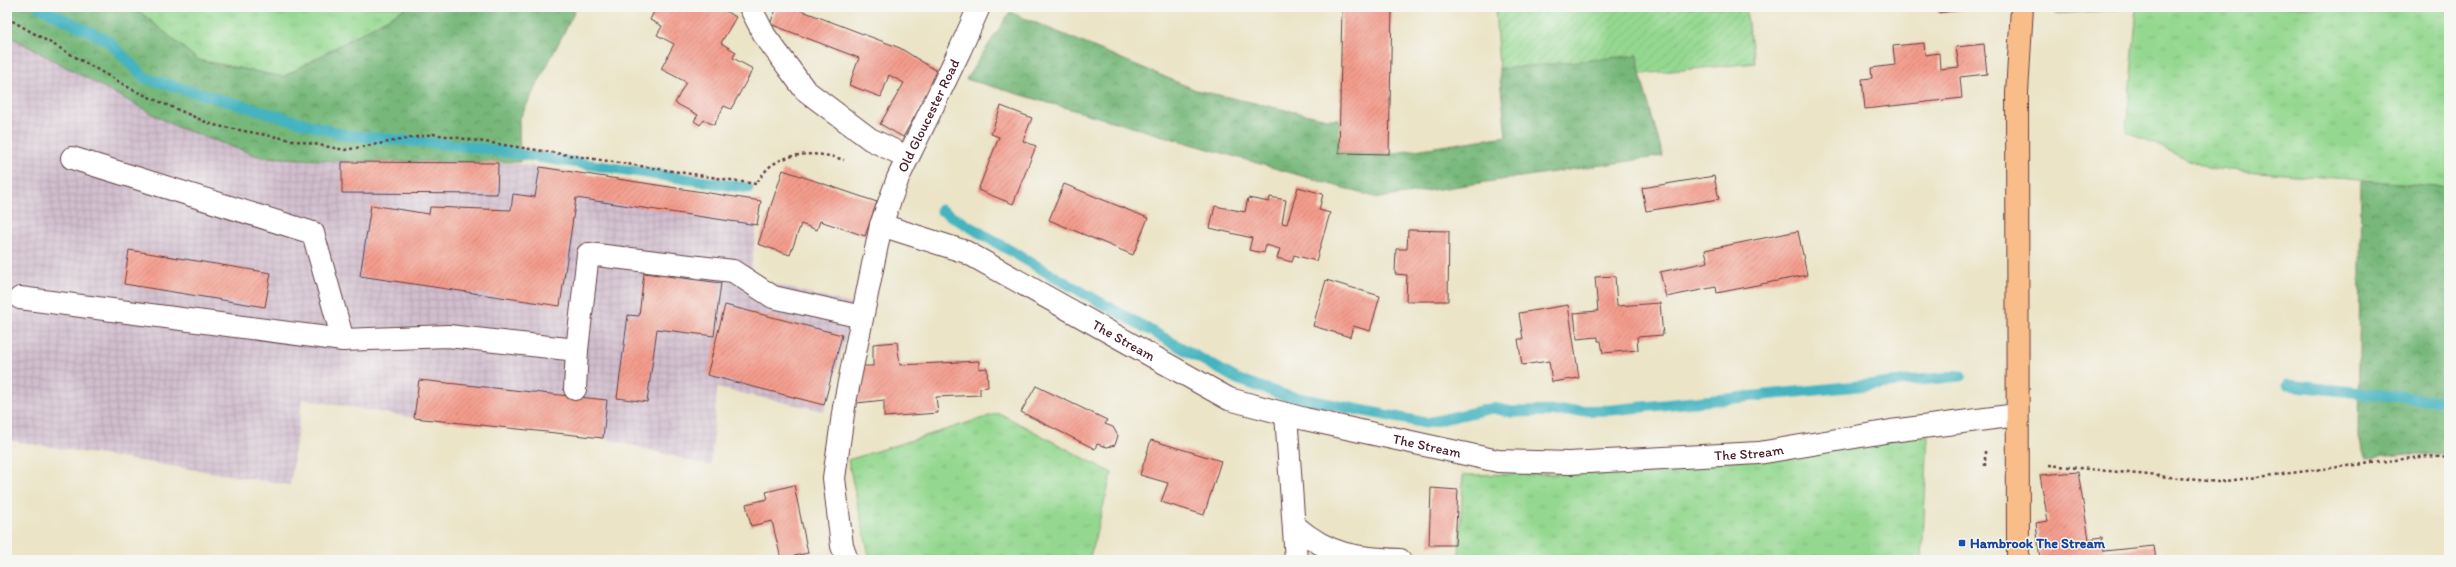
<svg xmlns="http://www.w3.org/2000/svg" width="2456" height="567" font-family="Itim,sans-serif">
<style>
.industrial{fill:url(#industrial-grid)}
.grass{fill:url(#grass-tufts);stroke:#6f7c5e}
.forest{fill:url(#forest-crowns);stroke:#606c52}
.garden{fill:url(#garden-furrows);stroke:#6f7c5e}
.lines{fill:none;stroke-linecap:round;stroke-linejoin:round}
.stream{stroke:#45b4c0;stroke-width:11}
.building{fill:url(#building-hatch)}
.minor-casing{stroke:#623d42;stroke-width:24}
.major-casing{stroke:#623d42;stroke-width:24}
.path{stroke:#623d42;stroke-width:2.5;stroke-dasharray:3 3;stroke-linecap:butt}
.minor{stroke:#fff;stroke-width:22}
.major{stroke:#f8bd89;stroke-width:22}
.transit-dot{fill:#1a4fb4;stroke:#f6f6f2;stroke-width:1.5}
.labels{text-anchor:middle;stroke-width:3;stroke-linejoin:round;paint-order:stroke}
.street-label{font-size:14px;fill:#4a1f2b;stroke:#f6f6f2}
.transit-label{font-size:14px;font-weight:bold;fill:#164399;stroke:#f6f6f2;text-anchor:start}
</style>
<defs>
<pattern id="industrial-grid" width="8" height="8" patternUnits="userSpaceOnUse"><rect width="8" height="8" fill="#d0bdcd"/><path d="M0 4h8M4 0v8" fill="none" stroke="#b4a2b0"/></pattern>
<pattern id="grass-tufts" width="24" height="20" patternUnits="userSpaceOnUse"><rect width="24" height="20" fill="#94d890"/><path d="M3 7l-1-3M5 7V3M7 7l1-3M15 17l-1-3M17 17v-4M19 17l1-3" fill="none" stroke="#81b97c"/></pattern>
<pattern id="forest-crowns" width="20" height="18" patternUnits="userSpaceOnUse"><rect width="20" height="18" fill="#77b87a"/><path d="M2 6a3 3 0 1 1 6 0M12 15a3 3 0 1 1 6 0" fill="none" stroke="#649564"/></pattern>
<pattern id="garden-furrows" width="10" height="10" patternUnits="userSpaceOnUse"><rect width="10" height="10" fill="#94d890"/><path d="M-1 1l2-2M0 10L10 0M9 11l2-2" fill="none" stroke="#81b97c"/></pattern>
<pattern id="building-hatch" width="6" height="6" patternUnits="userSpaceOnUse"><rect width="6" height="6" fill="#f49c8c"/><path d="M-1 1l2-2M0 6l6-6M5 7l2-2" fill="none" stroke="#c87f73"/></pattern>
</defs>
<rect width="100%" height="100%" fill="#f6f6f2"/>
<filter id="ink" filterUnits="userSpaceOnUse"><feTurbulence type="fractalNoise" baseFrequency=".025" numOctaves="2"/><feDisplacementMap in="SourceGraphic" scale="8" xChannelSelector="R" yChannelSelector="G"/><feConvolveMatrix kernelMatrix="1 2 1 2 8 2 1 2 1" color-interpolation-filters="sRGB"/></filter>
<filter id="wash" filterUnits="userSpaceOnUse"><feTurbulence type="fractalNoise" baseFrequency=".012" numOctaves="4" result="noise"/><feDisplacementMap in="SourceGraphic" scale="16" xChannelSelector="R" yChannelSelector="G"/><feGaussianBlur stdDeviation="0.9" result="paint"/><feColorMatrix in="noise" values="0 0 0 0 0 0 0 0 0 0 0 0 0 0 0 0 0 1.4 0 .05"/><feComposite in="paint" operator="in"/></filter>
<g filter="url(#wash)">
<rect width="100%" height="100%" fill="#ebe4c7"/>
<path class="industrial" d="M7,35L71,69L261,157L517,164L759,203L750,278L855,305L824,411L717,388L711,466L603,438L414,418L302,399L290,485L7,440Z"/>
<path class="grass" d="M134,7H408L283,77L198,60Z
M2057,7H2449V187L2207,168L2126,131L2137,8L2056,14Z
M999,413L1112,473L1089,560H870L848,460Z
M1928,435L1922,560H1463L1459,555L1463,475L1644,472Z"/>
<path class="forest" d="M7,7H134L198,60L283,77L408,7H577L519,120L520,162L335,161L261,157L177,127L7,35Z
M1010,12L1196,90L1327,119H1340L1339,153L1389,154L1506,136L1499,69L1638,55L1640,74L1663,156L1378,198L966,79Z
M2361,180L2449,187V455L2409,454L2366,458L2358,438Z"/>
<path class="garden" d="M1495,7H1745L1755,63L1640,74L1638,55L1499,69Z"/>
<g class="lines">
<path class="stream" d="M39,7L107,40L145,78L345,135L464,146L748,188
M941,210L1057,278L1237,379L1284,395L1426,423L1493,408L1512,412L1612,410L1961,376
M2287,385L2449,402"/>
</g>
<g id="blocks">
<path class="building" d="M656,7H718L736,17L721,43L736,52L733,58L753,69L731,109L724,106L714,125L704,120L700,125L694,121L698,115L675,103L686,82L661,69L674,44L657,35L662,26L650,20Z
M777,7H792L900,48L940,73L903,137L880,124L904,83L889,75L881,97L849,85L859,58L770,24Z
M1342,7H1392L1389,154L1339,153Z
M1937,7H1979V8L1938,13Z
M1924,43L1925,55L1939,53L1940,69L1959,67L1956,47L1984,44L1987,74L1960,77L1962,98L1865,109L1862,79L1872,78L1871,68L1895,65L1893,46Z
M1001,106L1032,118L1023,141L1036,146L1013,204L978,190L999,137L991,134Z
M342,162L498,163L497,194L342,193Z
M540,167L761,201L757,225L576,198L560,306L360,276L371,205L429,214L430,207L511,210L513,194L535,197Z
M783,170L877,202L865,236L820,221L817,230L801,224L790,255L758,244Z
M1714,176L1719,199L1646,211L1642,188Z
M1064,184L1148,218L1133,255L1049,220Z
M1298,187L1323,194L1319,210L1330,213L1316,261L1294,255L1292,262L1277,258L1280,249L1266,245L1264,253L1249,250L1252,238L1210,228L1215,206L1245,212L1248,198L1269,202L1270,197L1286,200L1282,223L1287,224Z
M1408,230L1449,231L1448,301H1406L1407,275L1395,274L1396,249H1407Z
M1798,231L1807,275L1717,293L1716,287L1666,297L1660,272L1708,262L1705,250Z
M129,250L271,273L265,307L124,284Z
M644,273L721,283L714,336L657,329L647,402L617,398L628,315L639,316Z
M1615,276L1617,306L1660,303L1663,335L1637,337L1638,350L1603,353L1601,341H1598V337L1577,339L1574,313L1598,311L1595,277Z
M1326,280L1380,296L1370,331L1353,326L1350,337L1313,326Z
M725,305L842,335L824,405L707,375Z
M1568,305L1579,378L1552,382L1549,361L1522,365L1518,339H1523L1519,313Z
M897,342L900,365L979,361V369L987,368L988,387L980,388V395L936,397L938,413L884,417V400L857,403L859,366H873V344Z
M419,380L607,400L603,438L414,418Z
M1036,386L1107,420L1105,424L1113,427L1118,436L1115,445L1107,447L1097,444L1095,449L1021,412Z
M1151,440L1221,461L1204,515L1161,502L1168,483L1140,475Z
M2078,472L2089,539L2102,537L2104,551L2154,546L2156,560H2040L2036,523L2048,521L2040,475Z
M794,485L808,553L781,559L772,521L751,526L746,504L768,499L766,492Z
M1431,488L1458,490L1455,545H1429Z"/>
</g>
</g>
<g filter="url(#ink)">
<use href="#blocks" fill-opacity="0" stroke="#623d42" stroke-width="1"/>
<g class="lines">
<defs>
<g id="minor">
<path d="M750,7L765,36L805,90L870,139L907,157"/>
<path d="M72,158L313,233L343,340"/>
<path id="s1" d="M881,225L966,252L1229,399L1305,419L1498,461L1569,463L1759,453L1891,431L2017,415"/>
<path d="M20,298L343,340L448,336L577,350"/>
<path d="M575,389L577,350L588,254L733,271L773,297L862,317"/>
<path d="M1286,414L1296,560"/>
<path d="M1295,526C1330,556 1356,558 1400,560"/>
<path id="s2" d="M847,560L842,546L834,478L844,407L881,225L898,178L960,50L979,7"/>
</g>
<path id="major" d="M2018,560L2017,93L2022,7"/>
</defs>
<use href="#minor" class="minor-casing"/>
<use href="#major" class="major-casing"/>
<path class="path" d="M7,18L135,91L213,125L345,150L433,134L756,184C760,178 766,169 772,165C792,151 822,152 844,160
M1985,451V466
M2049,465L2218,482L2428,456L2449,458"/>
<use href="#minor" class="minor"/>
<use href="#major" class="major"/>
</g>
</g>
<rect class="transit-dot" x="1958" y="539" width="8" height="8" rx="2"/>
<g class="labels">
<g class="street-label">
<text dy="5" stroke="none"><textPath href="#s2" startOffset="460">Old Gloucester Road</textPath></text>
<text dy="5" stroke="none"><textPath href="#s1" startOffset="270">The Stream</textPath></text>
<text dy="5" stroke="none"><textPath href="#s1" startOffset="594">The Stream</textPath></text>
<text dy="5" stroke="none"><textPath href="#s1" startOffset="918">The Stream</textPath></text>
</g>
<g class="transit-label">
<text x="1970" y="548">Hambrook The Stream</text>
</g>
</g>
<rect width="2456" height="567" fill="none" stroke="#f6f6f2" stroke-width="24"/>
</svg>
